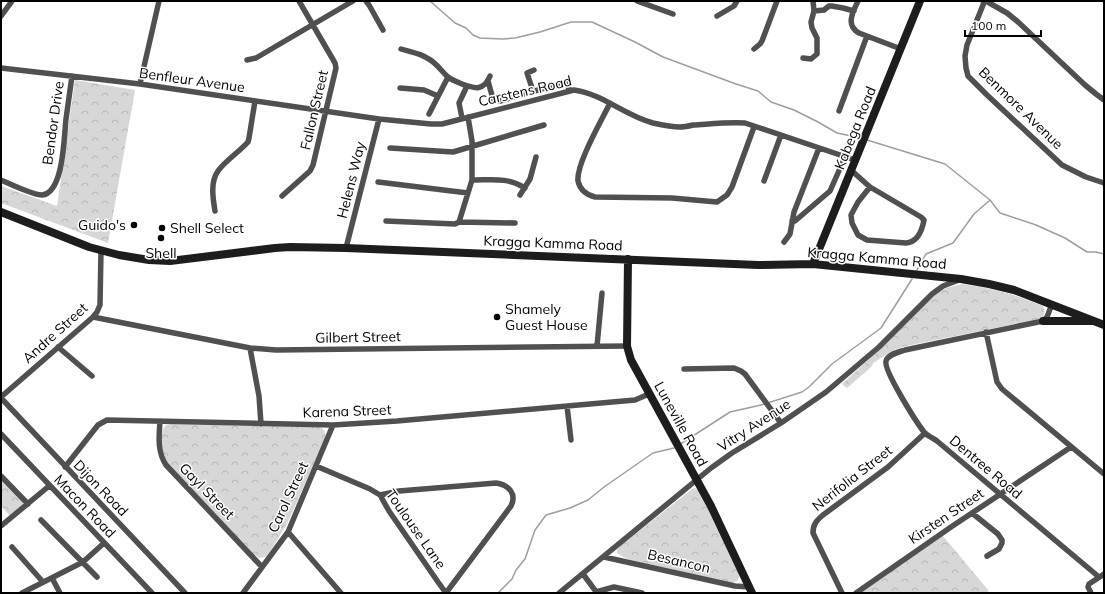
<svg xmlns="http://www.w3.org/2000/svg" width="1105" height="594" font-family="Mulish,sans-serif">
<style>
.park{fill:url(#park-crowns)}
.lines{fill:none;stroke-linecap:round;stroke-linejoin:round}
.stream{stroke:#9e9e9e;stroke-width:1.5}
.street{stroke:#505050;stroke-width:5.5}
.secondary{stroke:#1d1d1d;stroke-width:8}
.poi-dot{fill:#000;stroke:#fff;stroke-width:1.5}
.labels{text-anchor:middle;stroke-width:3;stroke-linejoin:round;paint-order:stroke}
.street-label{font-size:14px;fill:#000;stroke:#fff}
.poi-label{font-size:14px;fill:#000;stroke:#fff;text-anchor:start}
</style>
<defs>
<pattern id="park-crowns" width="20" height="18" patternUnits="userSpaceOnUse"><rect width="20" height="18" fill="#d7d7d7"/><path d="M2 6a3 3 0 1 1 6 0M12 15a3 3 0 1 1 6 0" fill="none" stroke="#b7b7b7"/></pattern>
</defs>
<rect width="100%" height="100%" fill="#fff"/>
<path class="park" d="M75,80L135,90L108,243L1,203V186L57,206Z
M962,284C977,286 992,289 1006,293C1019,296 1031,302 1043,306C1048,318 1039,319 1030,321L906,346L894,350L873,363L872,366L869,369L847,388L842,384L887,343L936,293L943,289Z
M171,424L320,427C325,430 326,433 325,438L288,522L274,545L266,557L259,558L254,555L170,466C163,456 157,435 166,425Z
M1,479L24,503L10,516L1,506Z
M695,488L700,491L740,576L737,581L732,583L631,560L623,557L617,553V550L619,547L691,490Z
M943,536L989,591L985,593H860Z"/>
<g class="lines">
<path class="stream" d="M430,1L455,23L466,28L473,35L480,38L502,39L515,38L540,32L571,22H592L635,42L663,57L736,84L758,91L771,102L794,110L818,122L837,133L861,138
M867,140L945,164L990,200L1000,213L1036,225L1065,238L1087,252H1096L1104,254
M917,270L926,254L953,243L974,214L990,200
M682,443L730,412L761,405L802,392L809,387L832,364L881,328L912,279
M498,593L512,579L516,570L525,559L535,530L546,515L570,508L588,500L604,487L653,453L674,448"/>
<path class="street" d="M366,1L369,5L383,30
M637,1L673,14
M858,1C853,12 845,25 859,33L901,49
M984,1L983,5L967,45L965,56L966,68L968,76L987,95L1062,165L1086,177L1104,183
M986,1L1007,13L1017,21L1085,85L1096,94L1104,100
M814,11L824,10L829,6H832L843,8L854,11
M1,16L12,1
M717,16L734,6L737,1
M401,49C410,52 419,53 427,58C437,63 440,70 448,77C452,80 457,82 462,84C475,89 484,91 490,76
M754,49L760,44L762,41L777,1
M803,58L811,59L817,54V38L812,28L811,22L814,11L813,1
M247,60L256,58L353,1
M1,68L140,84L379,119L431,124H442L574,90C603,94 625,116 653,123C662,125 671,127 680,127C684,127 689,126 693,125C710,124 727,122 745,123L855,160
M488,81L493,99L495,101H500L566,82L570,91
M140,84L159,1
M400,88L424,90L438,96
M533,91L527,73L534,70
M610,103C602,120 576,164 578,181C580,190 587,195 595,197L672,198L717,202L727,195L732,187L754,127
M839,111L867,36
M429,114L448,77
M462,118L459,103L467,86
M390,148L453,152L544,125
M852,171L870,187L921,217L924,220C922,231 918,242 906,243L867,240L858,235L852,223L851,215L858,202L870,187
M1,180C10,184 33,195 42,195C64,193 64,135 66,119C68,105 70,90 72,76
M472,180C491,180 508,177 525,188
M764,181L781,135
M378,182L468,193
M520,195L530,179L536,157
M282,196L310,171L313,165L336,68L335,63L299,1
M215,211C213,199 210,182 218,171C225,161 239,152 248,142L249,138L255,101
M386,221L455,224L459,222L515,223
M792,221H795L830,191L845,157
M459,222L472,180V141L468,117
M784,242L790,234L794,212L819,148
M346,248L379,119
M1052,304L1047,317L1043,321L905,350C899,352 888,354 886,361C883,370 917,423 924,432C927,436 933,438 937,441L1099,577
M93,317L250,348L276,350L627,346
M986,332L997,382L1002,389L1104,474
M597,346L602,293
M58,347L92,376
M250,348L259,396L261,424
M684,369L734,368L741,371L745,374L781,423
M1,397L93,317L97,312L100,305L101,251
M1,398L185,593
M567,406L571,440
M160,421C159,436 157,451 166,465L262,567
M1,434L152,593
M316,466L370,489L380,495L389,511L438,582L446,593
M65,467L98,425L107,420L333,425L397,421L635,400L649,394
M1,476L28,504
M380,495L399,491L496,483C509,485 517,494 511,506L446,593
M972,513L998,534L1002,540V543L999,549L987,556
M41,520L97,577
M1,526L49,486
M288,532L341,593
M12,547L43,582
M604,557L735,586L749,587
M583,574L597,593
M52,578L60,593
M596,592L614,587L642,593
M22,593L83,562L104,543
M243,593L288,532L333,425
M559,593L711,468L732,453L781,423L826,392L879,347L932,294L943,286L959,280
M842,593L813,533C813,524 817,520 823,515L888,467L925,433
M856,593L951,527L1071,447
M1091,593L1088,587L1089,584L1104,574"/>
<path class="secondary" d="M1,212L89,247L119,255L149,260L170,261L275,248L290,247L346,248L758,265L813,264L961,279L989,284L1014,290L1104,325
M628,259L627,346L631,360L711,506L752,593
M813,264L920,1
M1043,321H1091"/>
</g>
<g class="poi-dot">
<circle cx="134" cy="225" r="4"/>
<circle cx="162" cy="228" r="4"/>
<circle cx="161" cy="238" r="4"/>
<circle cx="497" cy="317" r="4"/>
</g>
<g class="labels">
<g class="street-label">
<text transform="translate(192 80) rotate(8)" y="5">Benfleur Avenue</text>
<text transform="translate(525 91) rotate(-13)" y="5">Carstens Road</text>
<text transform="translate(1021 108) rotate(44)" y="5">Benmore Avenue</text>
<text transform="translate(314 110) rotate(-77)" y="5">Fallon Street</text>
<text transform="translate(53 123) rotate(-82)" y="5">Bendor Drive</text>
<text transform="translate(855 128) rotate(-68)" y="5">Kabega Road</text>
<text transform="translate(351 180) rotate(-76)" y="5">Helens Way</text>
<text transform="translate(553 243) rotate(2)" y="5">Kragga Kamma Road</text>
<text transform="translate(877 258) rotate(5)" y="5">Kragga Kamma Road</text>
<text transform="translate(55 333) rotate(-42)" y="5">Andre Street</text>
<text transform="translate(358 337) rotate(-1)" y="5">Gilbert Street</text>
<text transform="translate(347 411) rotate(-2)" y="5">Karena Street</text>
<text transform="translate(681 424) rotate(61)" y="5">Luneville Road</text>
<text transform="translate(754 425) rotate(-33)" y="5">Vitry Avenue</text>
<text transform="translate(986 467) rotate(40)" y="5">Dentree Road</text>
<text transform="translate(852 478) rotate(-38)" y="5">Nerifolia Street</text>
<text transform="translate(101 488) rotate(46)" y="5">Dijon Road</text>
<text transform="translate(207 491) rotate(46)" y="5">Gayl Street</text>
<text transform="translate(288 497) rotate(-65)" y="5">Carol Street</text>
<text transform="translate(85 506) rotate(46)" y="5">Macon Road</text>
<text transform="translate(946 516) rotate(-34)" y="5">Kirsten Street</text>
<text transform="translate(416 529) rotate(55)" y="5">Toulouse Lane</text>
<text transform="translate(679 561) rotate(13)" y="5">Besancon</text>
</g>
<g class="poi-label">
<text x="126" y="230" text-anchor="end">Guido's</text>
<text x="170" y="233">Shell Select</text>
<text x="161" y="258" text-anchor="middle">Shell</text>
<text x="505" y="314">Shamely<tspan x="505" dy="16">Guest House</tspan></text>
</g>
</g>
<rect width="1105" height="594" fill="none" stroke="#000000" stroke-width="4"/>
<path d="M965 30v6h76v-6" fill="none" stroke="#000000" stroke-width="2"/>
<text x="971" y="30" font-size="12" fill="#000000" stroke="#ffffff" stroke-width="3" paint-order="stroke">100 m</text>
</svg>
